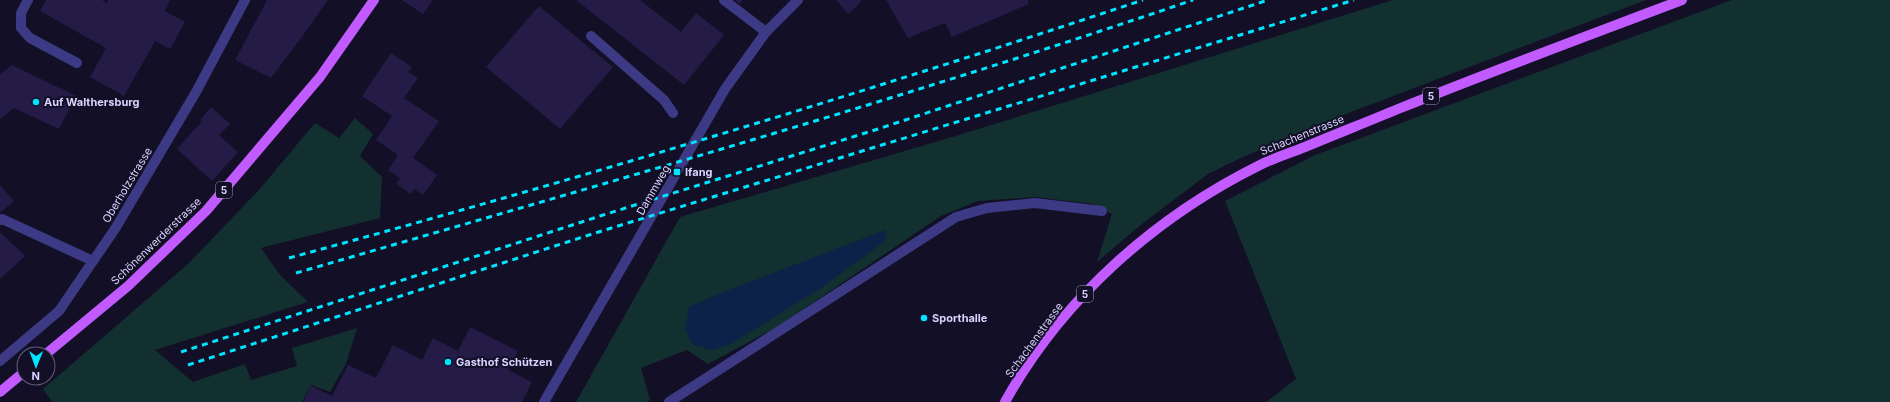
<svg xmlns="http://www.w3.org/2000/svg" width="1890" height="402" font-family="Inter,sans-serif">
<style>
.green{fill:#12302f}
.water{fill:#0c2248}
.building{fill:#241b47}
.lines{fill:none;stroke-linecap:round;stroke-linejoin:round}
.lane{stroke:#3d3a85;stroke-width:10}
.street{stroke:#3d3a85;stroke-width:10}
.primary{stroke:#c25bff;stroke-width:10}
.rail{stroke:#00e5ff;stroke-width:3;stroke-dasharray:6 5;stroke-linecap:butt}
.poi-dot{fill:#00e5ff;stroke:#130f26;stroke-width:1.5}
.labels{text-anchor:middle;stroke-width:4;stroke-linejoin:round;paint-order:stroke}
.shield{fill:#130f26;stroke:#9e99be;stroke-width:1}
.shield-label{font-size:10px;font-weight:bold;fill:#d9d4ff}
.poi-label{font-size:11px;font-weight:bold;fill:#d9d4ff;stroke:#130f26;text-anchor:start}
.street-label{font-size:11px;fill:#d9d4ff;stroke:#130f26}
</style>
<rect width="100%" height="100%" fill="#130f26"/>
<path class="green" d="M1393,0H1646L1351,112L1243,157L1208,174L1142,224L1097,262L1112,214L1093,204L1036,197L978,201L941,216L777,327L708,364L687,350L641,368L650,400L647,402H576L680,217L959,135Z
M1732,0H1890V402H1266L1296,379L1225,201L1315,155Z
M355,118L373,134L360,156L382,177L380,218L261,248L280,275L308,302L155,350L193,382L245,364L251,380L297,366L292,348L357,328L346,364L330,392L311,385L302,402H52L43,389L188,264L258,191L315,123L339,138Z"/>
<path class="water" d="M885,230L886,240L821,288L731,344L712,350L693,345L685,329L689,307L716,295Z"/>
<path class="building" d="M46,0H102L107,3L108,0H170L165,11L185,22L170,49L155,41L124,96L90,77L106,48L40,11Z
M267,0H328L304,34L271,78L235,60Z
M402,0H433L423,14Z
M576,0H640L681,32L696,13L724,35L684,85Z
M735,0H743L740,4Z
M836,0H860L861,2L848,14Z
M886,0H1028L1029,4L952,37L945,23L908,38Z
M539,6L613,67L560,129L486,67Z
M391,53L412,67L408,72L418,78L404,98L439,121L413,158L437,175L423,195L414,189L411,194L396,184L400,178L388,170L398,155L376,140L392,116L362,96Z
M12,65L76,96L59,129L14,108L0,119V74Z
M211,107L230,124L219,135L238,152L212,181L177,149L202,121L200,120Z
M0,185L14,201L0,213Z
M0,232L25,256L0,279Z
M470,327L518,351L508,370L532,382L522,402H303L311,386L332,396L348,365L376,378L393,345L422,360L433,338L458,351Z"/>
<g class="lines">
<path class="lane" d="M28,0L21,13V28L30,38L77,63
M724,0L766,32
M591,36L664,100L673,113
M0,220L2,219L93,261"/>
<path class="street" d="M0,361L59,311L93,261L115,229L196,92L245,0
M544,402L725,89L766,32L798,0
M669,402L956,217L987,208L1035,203L1102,211"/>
<path class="primary" d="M46,354L128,286L206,211L320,77L374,0
M0,392L24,372
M1005,402C1062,299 1155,217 1260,165C1274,158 1290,153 1305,147C1336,134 1367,122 1398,109C1492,71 1587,36 1682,0"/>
<path class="rail" d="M289,258C576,180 861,94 1143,0
M296,273C596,186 897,101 1193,0
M181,352L600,216L878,129L1268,0
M188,365L592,234L1354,0"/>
</g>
<g class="poi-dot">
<circle cx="36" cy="102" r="4"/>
<rect x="673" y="168" width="8" height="8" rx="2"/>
<circle cx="924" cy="318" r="4"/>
<circle cx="448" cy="362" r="4"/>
</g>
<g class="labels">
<g class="shield">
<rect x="1423" y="88" width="16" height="16" rx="3"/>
<rect x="216" y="182" width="16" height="16" rx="3"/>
<rect x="1077" y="286" width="16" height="16" rx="3"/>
</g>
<g class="shield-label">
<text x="1431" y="100">5</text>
<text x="224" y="194">5</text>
<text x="1085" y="298">5</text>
</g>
<g class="poi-label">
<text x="44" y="106">Auf Walthersburg</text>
<text x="685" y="176">Ifang</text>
<text x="932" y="322">Sporthalle</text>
<text x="456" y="366">Gasthof Schützen</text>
</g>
<g class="street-label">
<text transform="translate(1302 135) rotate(-22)" y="4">Schachenstrasse</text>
<text transform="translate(127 185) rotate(-59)" y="4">Oberholzstrasse</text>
<text transform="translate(653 190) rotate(-60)" y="4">Dammweg</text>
<text transform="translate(156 241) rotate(-44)" y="4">Schönenwerderstrasse</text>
<text transform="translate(1034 340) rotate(-54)" y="4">Schachenstrasse</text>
</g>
</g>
<g transform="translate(36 366) rotate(181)"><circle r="19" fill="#130f26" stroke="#625e7d"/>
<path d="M0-3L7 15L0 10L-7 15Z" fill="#00e5ff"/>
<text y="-6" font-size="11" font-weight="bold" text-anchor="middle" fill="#d9d4ff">N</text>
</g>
</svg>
